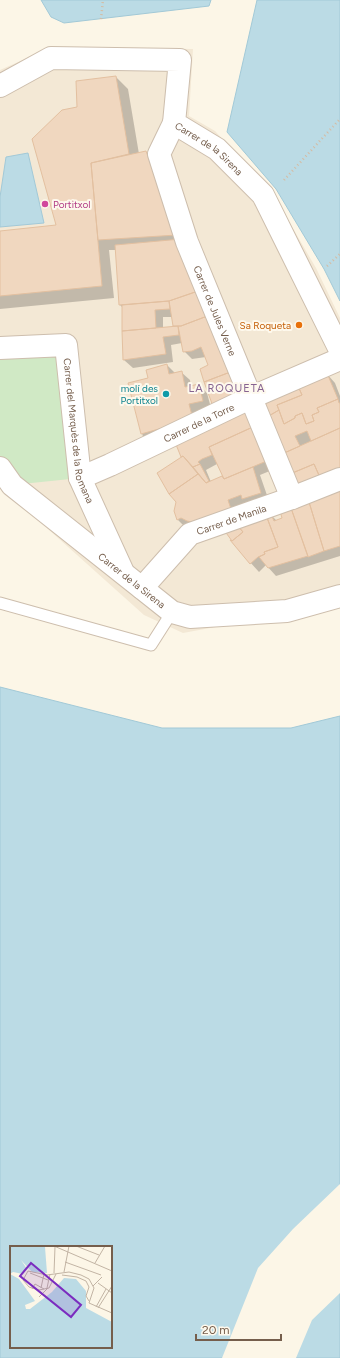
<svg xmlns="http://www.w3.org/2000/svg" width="340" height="1358" font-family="Figtree,sans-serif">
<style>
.residential{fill:#f3e8d5}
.green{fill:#d0e9c5}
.water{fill:#bbdbe5;stroke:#a2c9d7;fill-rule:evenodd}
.pier{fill:#fcf6e7}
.shadow{fill:#0003;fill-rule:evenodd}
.building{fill:#f0d7bf;stroke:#e3c0a0}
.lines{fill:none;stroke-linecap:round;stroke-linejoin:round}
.lane-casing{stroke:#cdbead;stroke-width:13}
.street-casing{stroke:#cdbead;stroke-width:24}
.path{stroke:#d5bba2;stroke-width:2.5;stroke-dasharray:1 3;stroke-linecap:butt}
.lane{stroke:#fff;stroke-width:11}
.street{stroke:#fff;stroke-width:22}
.hotel-dot{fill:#d1479c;stroke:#fef9ed;stroke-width:1.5}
.food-dot{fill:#e8710a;stroke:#fef9ed;stroke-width:1.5}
.culture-dot{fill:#0f9aa8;stroke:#fef9ed;stroke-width:1.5}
.labels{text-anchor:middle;stroke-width:4;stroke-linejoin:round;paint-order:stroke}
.street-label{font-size:10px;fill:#755e4c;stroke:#fef9ed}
.hotel-label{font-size:10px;fill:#b23c85;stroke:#fef9ed;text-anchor:start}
.food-label{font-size:10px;fill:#c56008;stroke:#fef9ed;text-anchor:end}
.culture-label{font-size:10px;fill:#0d838f;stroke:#fef9ed;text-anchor:end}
.neighbourhood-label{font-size:11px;letter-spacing:1px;fill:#866391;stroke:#fef9ed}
.inset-road{fill:none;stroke:#c2b4a4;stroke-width:1}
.view{fill:#7b2cbf;fill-opacity:0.15;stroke:#7b2cbf;stroke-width:2}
.inset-edge{fill:none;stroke:#755e4c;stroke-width:2}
</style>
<rect width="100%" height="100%" fill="#fcf6e7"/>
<path class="residential" d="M52,47L193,49L189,116L215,131L271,191L316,268L340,318V604L183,633L144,615L0,486V70Z"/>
<path class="green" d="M66,345L80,478L12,485L0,468V348Z"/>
<path class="water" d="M41,0H211L209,6L64,23L51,17Z
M257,0H340V301L324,269L276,189L227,132Z
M28,153L44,223L0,227V197L6,157Z
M0,687L162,728H291L340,716V1358H0ZM11,1247H111V1347H11Z"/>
<path class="pier" d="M340,1184V1293L312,1320L296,1358H222L258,1268L293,1229Z"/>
<path class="shadow" d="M116,77L128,89L139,154L145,152L156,163L210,366L206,357L192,359L184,351L182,343L171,345L173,362L133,368L124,360L123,308L120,305L116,250H109L114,298L0,309V232L57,226L78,107ZM163,317H172L174,327L163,328Z
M167,365L175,373L181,372L190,380L191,387L199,385L207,393L211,408L248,411L277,468L260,475L269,501L186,528L178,520L175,511L182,457L176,443L145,445L130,384L149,379ZM217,464L223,476L211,482L206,470Z
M327,374L335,383L340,396V485L268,416Z
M340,493V556L276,576L266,565L259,572L232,542L271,515L277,521Z"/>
<path class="building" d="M116,76L129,154L91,163L102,286L0,296V231L56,225L32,139L62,110L77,107L76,81Z
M146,151L177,235L98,240L91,163Z
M181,239L201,290L169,301L119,305L115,245Z
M201,290L210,315L181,326H173L169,301Z
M169,301L170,309L155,310L156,328L122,331V305Z
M210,315L233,371L204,382L200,369L208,365L201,347L192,351L183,352L178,326H181Z
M178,326L179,335L163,337L166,354L123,360L122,331Z
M167,364L169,374L182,371L185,387L199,384L203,401L189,404L194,423L166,427L141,434L128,383L148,378L146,370Z
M233,371L243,396L214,409L204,382Z
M327,373L338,399L317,408L319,412L312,415L314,421L306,424L302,413L295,416V418L284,424L277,405L302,395L298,386Z
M298,386L302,395L277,405L279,410L267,417L261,402Z
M338,399L339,403H340V428L311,441L307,431L295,436L300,446L282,454L267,417L279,410L284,424L295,418V416L302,413L306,424L314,421L312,415L319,412L317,408Z
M248,410L255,426L209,447L212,455L202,459L198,462L200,464L193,467L183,456L181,457L175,442Z
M255,426L269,460L224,479L209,447Z
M340,428V474L322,482L314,464L290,474L282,454Z
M183,456L198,474L169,494L157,473Z
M200,464L209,481L206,483L193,467Z
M314,464L322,482L297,492L290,474Z
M253,467L261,493L242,499L241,495L228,500L231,509L192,522L187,521L181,518L177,520L174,511L176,502L169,494L198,474L206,483L222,476L224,479Z
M340,491V546L324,551L309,502Z
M309,502L324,551L308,557L291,508Z
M291,508L308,556L268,568L259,557L265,554L264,552L278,547L266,515L271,514L274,521L282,518L280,511Z
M266,515L278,547L264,552L265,554L258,557L250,564L230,540H231L232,541L243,532L237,525Z
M237,525L243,532L232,541L224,530Z"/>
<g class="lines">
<defs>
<path id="lane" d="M0,603L151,645L172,612"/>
<g id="street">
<path id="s1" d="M0,86L51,58L180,60L174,123L217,149L263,195L340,350"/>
<path id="s2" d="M174,123L159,154L187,242L292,498"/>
<path id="s3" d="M0,348L66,345L80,478L122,570"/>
<path id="s4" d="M0,468L12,485L172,612L190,617L287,611L340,596"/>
<path id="s5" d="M80,478L110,465L250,398L340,359"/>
<path id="s6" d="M142,588L190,534L292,498L340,479"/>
</g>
</defs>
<use href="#lane" class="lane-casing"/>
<use href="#street" class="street-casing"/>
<path class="path" d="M101,19L103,0
M284,180L340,119
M327,266L340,254"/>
<use href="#lane" class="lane"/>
<use href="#street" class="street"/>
</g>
<circle class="hotel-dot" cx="45" cy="204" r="4"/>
<circle class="food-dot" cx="299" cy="325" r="4"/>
<circle class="culture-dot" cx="166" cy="394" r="4"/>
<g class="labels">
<g class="street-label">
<text dy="4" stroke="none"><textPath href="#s1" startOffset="294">Carrer de la Sirena</textPath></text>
<text dy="4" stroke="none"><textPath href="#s2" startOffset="201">Carrer de Jules Verne</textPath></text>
<text dy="4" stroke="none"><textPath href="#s5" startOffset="131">Carrer de la Torre</textPath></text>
<text dy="4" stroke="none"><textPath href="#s3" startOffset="153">Carrer del Marquès de la Romana</textPath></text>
<text dy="4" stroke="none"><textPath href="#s6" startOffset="116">Carrer de Manila</textPath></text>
<text dy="4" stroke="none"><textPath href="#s4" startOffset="174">Carrer de la Sirena</textPath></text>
</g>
<g class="hotel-label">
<text x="53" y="208">Portitxol</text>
</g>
<g class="food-label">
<text x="291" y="329">Sa Roqueta</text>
</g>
<g class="culture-label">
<text x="158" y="392">molí des<tspan x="158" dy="12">Portitxol</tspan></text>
</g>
<g class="neighbourhood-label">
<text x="227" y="392">LA ROQUETA</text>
</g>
</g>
<g transform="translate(10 1246)">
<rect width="102" height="102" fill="#fcf6e7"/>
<path d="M0,0L35,1L37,27L22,26L11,14L17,23L13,28L3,26L0,28L9,33L25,55L15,59L16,63H20L42,46L54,32L66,33L76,45V62L102,76V102H0Z" fill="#bbdbe5"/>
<path class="inset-road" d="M44,0L102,25M66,0L89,9M55,16L91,29M85,17L95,0M54,26L59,0M20,27L38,34M44,27L45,1M46,28L39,42L29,44L19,41L13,34L18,25L37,29L59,26L71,29L79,33L84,42L79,57L102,67M52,29L67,31L76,35L79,41L76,50L79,55M88,37L102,47M83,40L92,31M31,42L34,28M37,42L40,28M22,43L25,38L34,43M29,51L38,42M86,61L96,43M88,62L102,40"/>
<path class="view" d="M21,17L71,59L61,71L10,30Z"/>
<rect width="102" height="102" class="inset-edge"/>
</g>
<path d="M196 1334v6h85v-6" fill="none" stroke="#755e4c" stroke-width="2"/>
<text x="202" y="1334" font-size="12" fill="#755e4c" stroke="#fef9ed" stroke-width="3" paint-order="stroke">20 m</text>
</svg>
